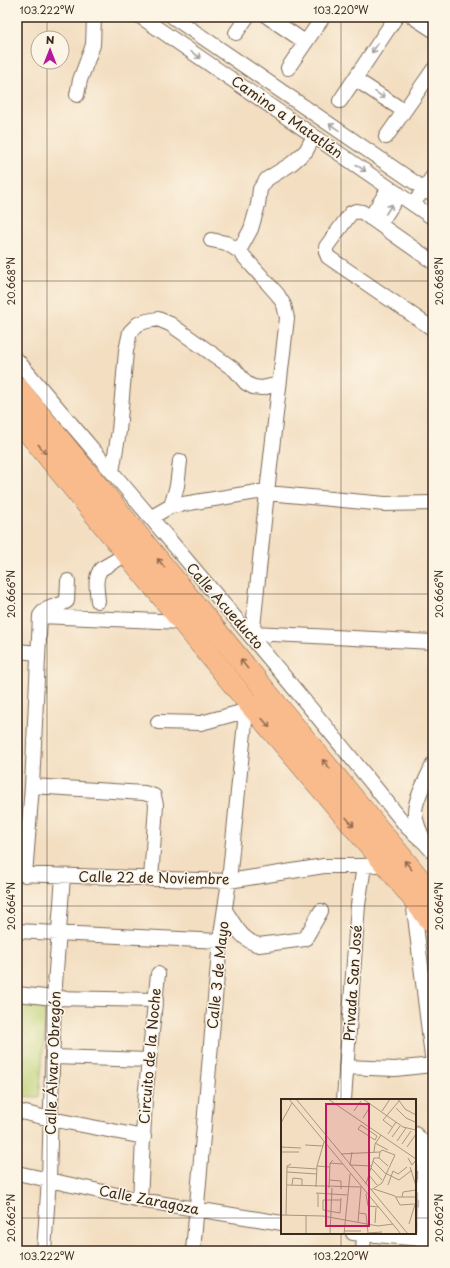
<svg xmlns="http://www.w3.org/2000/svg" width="450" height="1268" font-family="'Playpen Sans',sans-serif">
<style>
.green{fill:#bcd073;stroke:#7c7d48}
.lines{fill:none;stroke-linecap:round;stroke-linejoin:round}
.minor-casing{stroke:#7b6957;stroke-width:16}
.highway-casing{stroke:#7b6957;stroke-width:22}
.minor{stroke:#fff;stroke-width:14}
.highway{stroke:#fabb8c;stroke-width:21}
.oneway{stroke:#a79f9a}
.oneway2{stroke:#916b50}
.ticks{fill:none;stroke:#3b2a1e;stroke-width:1;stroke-opacity:0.45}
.labels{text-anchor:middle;stroke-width:3;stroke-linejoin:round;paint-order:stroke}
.street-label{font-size:14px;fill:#3b2a1e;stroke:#fcf5e5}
.inset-road{fill:none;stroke:#a99680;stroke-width:1}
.view{fill:#c2185b;fill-opacity:0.15;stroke:#c2185b;stroke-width:2}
.inset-edge{fill:none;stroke:#3b2a1e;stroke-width:2}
.neatline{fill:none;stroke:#3b2a1e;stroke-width:1.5}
.ticks-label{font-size:10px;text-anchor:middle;fill:#3b2a1e}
</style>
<rect width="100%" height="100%" fill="#fcf5e5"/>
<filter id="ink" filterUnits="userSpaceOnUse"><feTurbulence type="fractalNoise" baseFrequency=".025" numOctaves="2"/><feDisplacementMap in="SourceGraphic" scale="8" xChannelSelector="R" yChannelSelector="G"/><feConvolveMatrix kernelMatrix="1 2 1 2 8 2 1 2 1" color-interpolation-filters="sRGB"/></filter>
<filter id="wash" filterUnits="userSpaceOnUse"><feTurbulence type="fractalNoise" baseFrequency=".012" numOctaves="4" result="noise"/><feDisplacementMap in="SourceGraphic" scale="16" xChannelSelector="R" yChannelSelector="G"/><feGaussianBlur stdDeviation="0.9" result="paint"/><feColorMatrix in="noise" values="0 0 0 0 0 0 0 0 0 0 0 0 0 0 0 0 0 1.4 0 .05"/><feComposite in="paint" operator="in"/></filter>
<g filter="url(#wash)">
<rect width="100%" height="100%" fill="#f3dec1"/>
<path class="green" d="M17,999L41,1004L46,1016L39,1097L17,1096Z"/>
</g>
<g filter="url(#ink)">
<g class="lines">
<defs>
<path id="minor" d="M141,17L433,218
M173,17L433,195
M268,17L305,42
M413,17L433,30
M236,33L247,17
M288,68L323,17
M355,79L404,111
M77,95L80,80L93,45L94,17
M340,101L396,17
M386,137L433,70
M419,196L433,176
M370,218L389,188
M380,224L399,194
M211,240L226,243L239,251L278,295L284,305L287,318L267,492L252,637
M239,251L251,229L258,205L260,189L267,179L291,164L306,151L314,136
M433,262L362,212L356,211L351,213L326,247V252L328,257L433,329
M17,360C148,515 280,668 407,827L425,843L433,852
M112,472L119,431L126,351L130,332L138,324L147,321L158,319L170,324L235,370L246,383L253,387L262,388L279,384
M171,506L177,486L180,461
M150,518L171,506L257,492L385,504L433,503
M98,601C97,590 94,578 101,569L127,554
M40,616L183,622
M253,633L433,642
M17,651L38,653
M158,722L201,723L245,711
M32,786L144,793L154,796L156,805L151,879
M424,840C420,832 416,823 415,814C414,800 428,777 433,764
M17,874L229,881L324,866H364L385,864
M25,875L32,786L40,616C45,606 59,607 67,601L68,581
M413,900L433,1065
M225,910C234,924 242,941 259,945L305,939L321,911
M17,931L220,941
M17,994L54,998L156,1000
M53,1057L149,1060
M346,1067L395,1069L432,1065
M344,1100L358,905L364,866
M17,1111L51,1119L144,1137
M415,1134L421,1140L424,1150L423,1240
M17,1173L140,1200L282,1223
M140,1200L145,1099L158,974
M353,1233L433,1240
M44,1251L49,1179L54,998L63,876
M193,1251L220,941L229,881L245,722V699
M363,1251L364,1235"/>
<path id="highway" d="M17,387L433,895
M17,419L245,699L385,864L433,924"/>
</defs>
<use href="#minor" class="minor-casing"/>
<use href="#highway" class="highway-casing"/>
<use href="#minor" class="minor"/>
<use href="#highway" class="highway"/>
</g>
<defs><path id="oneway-shaft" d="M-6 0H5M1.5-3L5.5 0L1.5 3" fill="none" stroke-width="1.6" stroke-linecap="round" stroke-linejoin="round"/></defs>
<g class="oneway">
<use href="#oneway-shaft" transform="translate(375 48) rotate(124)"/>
<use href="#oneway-shaft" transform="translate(196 55) rotate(35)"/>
<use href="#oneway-shaft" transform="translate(380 95) rotate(34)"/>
<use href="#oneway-shaft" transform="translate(334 127) rotate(-146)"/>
<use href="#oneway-shaft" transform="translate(361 168) rotate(35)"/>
<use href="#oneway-shaft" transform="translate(389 209) rotate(-57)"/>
</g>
<g class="oneway2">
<use href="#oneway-shaft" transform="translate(42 449) rotate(51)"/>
<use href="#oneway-shaft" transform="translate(161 563) rotate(-129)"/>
<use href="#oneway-shaft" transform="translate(244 664) rotate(-129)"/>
<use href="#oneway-shaft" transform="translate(266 723) rotate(50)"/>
<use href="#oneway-shaft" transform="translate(326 764) rotate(-129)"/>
<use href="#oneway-shaft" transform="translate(350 822) rotate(50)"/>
<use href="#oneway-shaft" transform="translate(408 865) rotate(-129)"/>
</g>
</g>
<path class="ticks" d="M47,17V38M341,17V1100M47,62V1251M17,281H433M17,594H433M17,906H433M17,1218H282M415,1218H433M341,1233V1251"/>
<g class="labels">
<g class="street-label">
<text transform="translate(287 117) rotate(35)" y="5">Camino a Matatlán</text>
<text transform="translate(225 606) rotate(49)" y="5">Calle Acueducto</text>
<text transform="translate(154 878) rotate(1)" y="5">Calle 22 de Noviembre</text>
<text transform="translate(218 975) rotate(-84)" y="5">Calle 3 de Mayo</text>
<text transform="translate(353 983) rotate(-86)" y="5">Privada San José</text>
<text transform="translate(150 1056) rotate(-85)" y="5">Circuito de la Noche</text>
<text transform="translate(53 1063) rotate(-88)" y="5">Calle Álvaro Obregón</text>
<text transform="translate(149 1200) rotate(11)" y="5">Calle Zaragoza</text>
</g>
</g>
<g transform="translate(281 1099)">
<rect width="135" height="135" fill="#f3dec1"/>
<path class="inset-road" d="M8,0L120,135M15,0L127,135M47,0L135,60M82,0L122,28L135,31M117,0L124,10L135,16M115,9L125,19L134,23M73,12L80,2M101,12L109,0M82,19L89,8M80,26L96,37L94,41L77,30ZM111,28L102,21L118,2M0,31V24L11,4M107,35L115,23M111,38L119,27M116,42L125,29M94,44L107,51M121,45L130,32M24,46L42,47M0,48L20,49M126,48L135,35M0,53H18M93,53L94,45L100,36M60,55L99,53L98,59M127,59L131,66L135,61M92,62L104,74L118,81L131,71M49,64L61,65M69,66L91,67M69,66L71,53M36,67L49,68M6,68L36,70M129,68L135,87M90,69L101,81M6,73L36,75M88,76L96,86M48,81L60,82V90M85,85L93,59H98L107,67M6,86L80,88M11,86L12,79L21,80V87M107,86L112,72L117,75L126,68M35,88L36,67L43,43M48,89L49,64L52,61M93,90L114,97L119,106L133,105M0,91V72M90,91L101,84L114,56L101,51L99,53M35,94L66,96M85,95L87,107L98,108M115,98H135M121,98L122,93L135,91M37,108V94M59,114L42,111V101H60M59,114L60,99M78,114L85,115L86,124M0,116L42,117L97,127L112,125M5,116L6,67L10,65M77,123L80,88M86,124L87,134L101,133M94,124L95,109M128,125L135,102M63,132H80M25,134V116M49,135L51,89M63,135L69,75"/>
<path class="view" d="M45,5H88V127H45Z"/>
<rect width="135" height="135" class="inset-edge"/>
</g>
<rect width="450" height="1268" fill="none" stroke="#fcf5e5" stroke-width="44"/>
<g transform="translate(50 50)"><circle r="19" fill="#fcf5e5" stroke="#afa495"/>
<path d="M0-3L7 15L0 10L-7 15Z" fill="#b5179e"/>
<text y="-6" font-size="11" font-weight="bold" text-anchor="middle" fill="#3b2a1e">N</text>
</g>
<rect x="22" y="22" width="406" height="1224" class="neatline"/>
<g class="ticks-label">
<text x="47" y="14">103.222°W</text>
<text x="341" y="14">103.220°W</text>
<text transform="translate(11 281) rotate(-90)" y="4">20.668°N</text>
<text transform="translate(439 281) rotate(-90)" y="4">20.668°N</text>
<text transform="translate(11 594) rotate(-90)" y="4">20.666°N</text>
<text transform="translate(439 594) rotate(-90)" y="4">20.666°N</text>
<text transform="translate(11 906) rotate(-90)" y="4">20.664°N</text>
<text transform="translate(439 906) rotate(-90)" y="4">20.664°N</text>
<text transform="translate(11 1218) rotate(-90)" y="4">20.662°N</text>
<text transform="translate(439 1218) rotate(-90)" y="4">20.662°N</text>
<text x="47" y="1260">103.222°W</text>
<text x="341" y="1260">103.220°W</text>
</g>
</svg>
